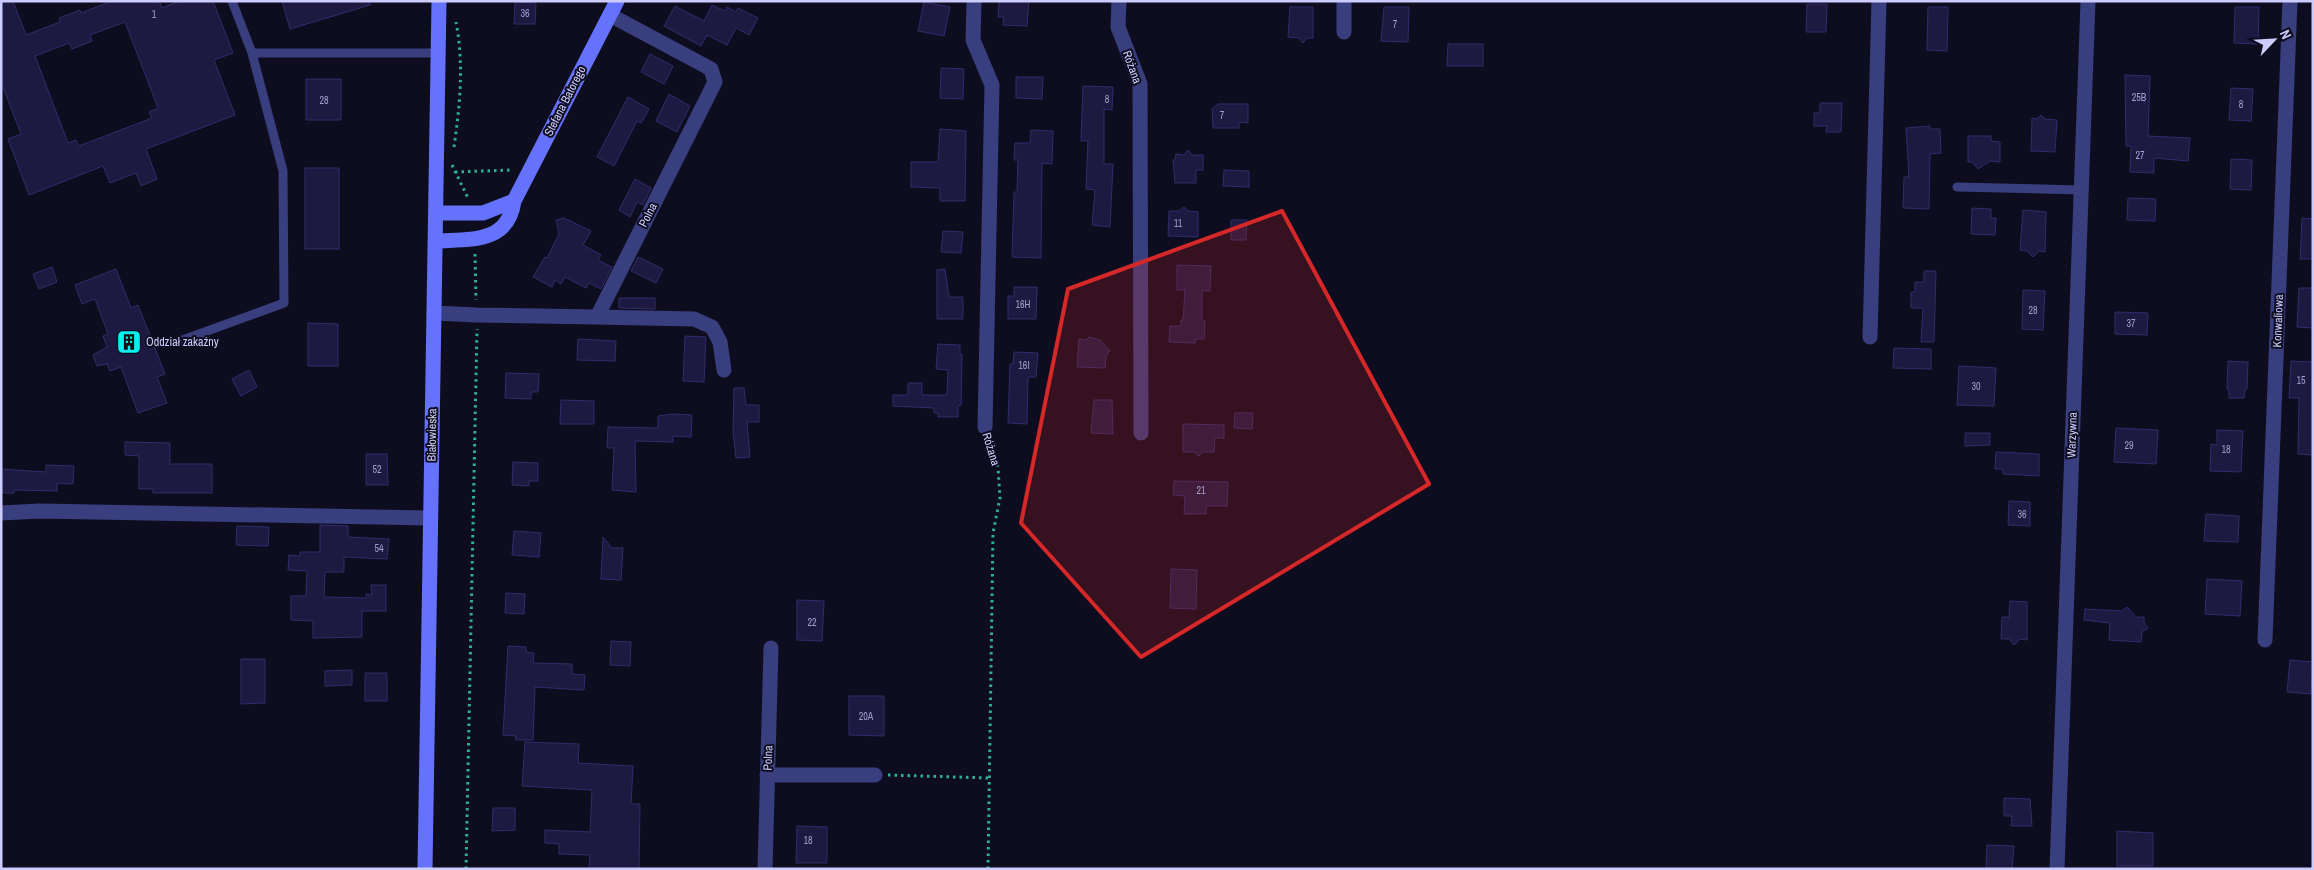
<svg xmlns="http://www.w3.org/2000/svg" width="2314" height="870" font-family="'Archivo Narrow',sans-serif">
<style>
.building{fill:#1d1940;stroke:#312c6b;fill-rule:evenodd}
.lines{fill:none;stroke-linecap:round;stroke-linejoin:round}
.path{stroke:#2faf98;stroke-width:3;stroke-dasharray:2.5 4;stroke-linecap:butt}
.lane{stroke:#383e7e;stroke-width:9}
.street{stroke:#383e7e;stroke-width:15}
.secondary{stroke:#6572fc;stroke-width:15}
.marked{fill:#d62828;fill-opacity:0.2;stroke:#d62828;stroke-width:4;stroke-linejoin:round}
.labels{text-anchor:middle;stroke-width:4;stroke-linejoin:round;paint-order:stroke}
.number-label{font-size:10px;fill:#a09fce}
.street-label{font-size:12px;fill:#ccccfe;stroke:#0e0d1f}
.poi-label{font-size:12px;fill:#ccccfe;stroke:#0e0d1f;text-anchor:start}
</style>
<rect width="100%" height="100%" fill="#0e0d1f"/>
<path class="building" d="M1,1H13L26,35L60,22L59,18L70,14L80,10L81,13L112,1H159L162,8L180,1H213L233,53L214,60L235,115L146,149L157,179L141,186L136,173L110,183L103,166L29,195L8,139L21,134L1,82ZM125,22L158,108L149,112L152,118L79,146L76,140L68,143L35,56L69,43L72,49L92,41L90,35Z
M282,1H370V5L290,29Z
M999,1H1029L1027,26L1003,25L1004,17H998Z
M515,2L536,3L535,24H514Z
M924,2L950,7L944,36L918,31Z
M1807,4H1827L1826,32H1806Z
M712,5L725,11L727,7L736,12L738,8L758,18L749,35L736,28L727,45L707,35L701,46L664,26L675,6L704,21Z
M1290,7H1313V38H1307L1303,43L1299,38L1288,37Z
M1384,7H1409L1408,42L1381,41Z
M1928,7H1948L1947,51L1927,50Z
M2235,7H2259L2258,44L2234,43Z
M1448,44H1483V66H1447Z
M650,54L673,66L664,84L641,72Z
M941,68L964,69L963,99L940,98Z
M2125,75L2150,76L2148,136L2190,138L2188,161L2154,158V173L2130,172L2131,146H2126Z
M1016,77H1043L1042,99L1016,98Z
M306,79H341V120H306Z
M1083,86L1113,87L1112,110L1104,109V164H1113L1110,227L1092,225L1095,190L1086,189L1088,141H1081Z
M2231,88L2253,89L2251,121L2229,120Z
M669,94L690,106L677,132L656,121Z
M628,97L649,109L641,123L637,121L614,166L597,157Z
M1820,103H1842L1841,132H1826L1827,126H1814V113H1820Z
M1218,104H1248V123L1239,122V128H1213L1212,109Z
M2041,115L2045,119L2057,120L2055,152L2031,151L2032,118L2037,119Z
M1930,126V129H1940L1941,153L1930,154L1929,209L1903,208L1904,177H1909L1906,128Z
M940,129L966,131L965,201H940V188L911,187V162H938Z
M1031,130L1053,131L1052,164L1042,163L1041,258L1012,257L1014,192H1017L1018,160H1014L1015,143H1030Z
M1968,136H1991V141L2000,142V162L1990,161L1978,169L1972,162H1968Z
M1188,150L1192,155H1203V170H1196V183H1175L1173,160H1175L1176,154L1184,155Z
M2231,159L2252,160L2251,190L2230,189Z
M305,168H339V249H305Z
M1224,170L1249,171V187L1223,186Z
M635,179L651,188L643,205L637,202L630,217L619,210Z
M2128,198L2156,199L2155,221L2127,220Z
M1184,207L1188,211L1198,212V237L1168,236L1169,211H1179Z
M1972,208L1991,209V218H1996L1995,235L1971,234Z
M2023,210L2046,212L2045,252L2039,251L2033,257L2027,251L2020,250Z
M564,218L591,231L583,245L601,255L598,260L612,267L601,289L589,283L586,288L565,277L561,284L555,280L552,287L533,277L545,257L547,258L559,234L556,220Z
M2302,218L2313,219V259H2300Z
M1231,220H1247L1246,240H1231Z
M943,231L963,232L961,253L941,252Z
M638,257L663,269L656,283L631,271Z
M1177,265L1211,266L1210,291L1202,290V321H1205L1204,339H1196L1195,343L1169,342L1170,326H1181V320H1183L1185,290H1177Z
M52,267L57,282L39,289L33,274Z
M116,269L131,308L138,305L165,374L157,377L167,403L138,413L121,367L110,371L107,364L97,366L93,355L107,347L103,336L108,334L95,299L82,304L75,285Z
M945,269L949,297H963V319H937V270Z
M1924,271H1936L1934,342H1921L1923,308H1911V292H1915V282H1924Z
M1014,287H1037L1036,319H1008V296H1014Z
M2299,288H2313V328L2297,327Z
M2023,290L2045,291L2043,330L2022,329Z
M619,298H655V309L619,308Z
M2115,312L2148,313L2147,335L2115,334Z
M308,323L338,324V366H308Z
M685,336L706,337L704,382L683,381Z
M1089,337L1100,340L1110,351L1106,356L1105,368L1077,367L1079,339L1086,340Z
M578,339L616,341L615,361L577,360Z
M938,344L960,345V354H962L961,405L958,406V417H938V413H934V408L893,406V395H908V383H922V395H947L948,370L936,369Z
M1894,348L1931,349V369L1893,368Z
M1014,352L1038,353L1036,377H1028L1027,424L1008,423L1010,364H1013Z
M2228,361L2248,362L2247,389H2245L2244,398H2229V389H2227Z
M2291,361L2313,362V455L2298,454L2299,398H2289Z
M1959,366L1996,368L1994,406L1957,405Z
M249,370L257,387L241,396L232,379Z
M506,373L539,374L538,392H531V399L505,398Z
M734,388H744L746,405H759V422H747L750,457L736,458L733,431Z
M561,400L594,401V424H560Z
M1094,400H1112L1113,434L1091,433Z
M1235,413H1253L1252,429L1234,428Z
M673,414L692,415L691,437L673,436V442L635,441L636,492L612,490L614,448H607L608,427L658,428V416Z
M1183,424L1224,425V438H1215L1214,452H1203L1199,456L1194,452H1183Z
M2116,428L2158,430L2156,464L2114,462Z
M2217,430L2243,431L2241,472L2210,471L2211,444L2217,445Z
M1965,433H1990V445L1965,446Z
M125,442L170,443V464H212V493H153V489H139V456L125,455Z
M1996,452L2039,454V476L2003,474V469H1995Z
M366,454H387L388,485H366Z
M513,462L538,463V481H529V486L512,485Z
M46,465L74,466L73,484L57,483V491L15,490L14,493H1V469L46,472Z
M1174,481L1228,482L1227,506H1206V514H1184L1185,496L1173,495Z
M2009,501L2030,502V526L2008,525Z
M2206,514L2239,516L2238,542L2204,541Z
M320,525L348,526V537L389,539L387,559L344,557V572H325L324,597L366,598V594L372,595L371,585H386V611H362V637L313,638V621L291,620V596H306L307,571L288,570L289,555L300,556V552H320Z
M237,526L269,527L268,546L236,545Z
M514,531L541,533L539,557L512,555Z
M603,537L612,548H623L621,580L601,579Z
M1171,569L1197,570L1196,609L1170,608Z
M2207,579L2242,581L2240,616L2205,614Z
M506,593L525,594L524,614L505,613Z
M797,600L824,601L822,641L797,640Z
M2010,601L2027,602V640L2020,639L2014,645L2009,639H2001L2002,617H2009Z
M2127,607L2136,617H2144V623L2148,628L2142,632L2141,642L2109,640L2110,623L2084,620L2085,609L2122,611Z
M611,641L631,642L630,666L610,665Z
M508,646L526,647V652L534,653L533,663L572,664V674L585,675L584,690L535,687L533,740H515L516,736L503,735Z
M241,659H265V703L241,704Z
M2290,660L2313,662L2311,694L2287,692Z
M352,670V685L325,686V671Z
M365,673H387V701H365Z
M849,696H884V736L849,735Z
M525,742L579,744L578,763L633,766L631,804H640L639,869H589L590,855L559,854V844L545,843V830L590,832L592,790L522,786Z
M2004,798L2030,799L2032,826H2011L2012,816H2004Z
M493,808H515V830L492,831Z
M797,826L827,827V863H796Z
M2117,831L2153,833V866H2117Z
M1987,845L2014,846L2012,869H1986Z"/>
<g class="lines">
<path class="path" d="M454,147C460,105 464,64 456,22
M452,165L468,198
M455,172L513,170
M475,254L476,300
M888,775L989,778
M466,869L477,329
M988,869L993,533L1000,498L998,467L989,440"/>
<path class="lane" d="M252,53H439
M1957,187L2081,190
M177,342L284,303L283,171L252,53L232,1"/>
<path class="street" d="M974,1L973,40L992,85L985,427
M1119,1L1118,27L1140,84L1141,433
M1344,32V1
M434,313L477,315L597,317L715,82L711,69L610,15
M597,317L694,319L712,327L720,342L724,370
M1870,337L1879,1
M1,513L40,511L430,518
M2265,640L2290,1
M767,775H875
M765,869L771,648
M2057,869L2088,1"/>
<path class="secondary" d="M436,213H483L514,201
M436,241C470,239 508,244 514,201L617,1
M425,869L439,1"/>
</g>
<path class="marked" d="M1282,211L1429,484L1141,657L1021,523L1068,289Z"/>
<defs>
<symbol id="building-square" viewBox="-11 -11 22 22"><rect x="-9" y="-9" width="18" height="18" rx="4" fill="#04f2ee" stroke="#0e0d1f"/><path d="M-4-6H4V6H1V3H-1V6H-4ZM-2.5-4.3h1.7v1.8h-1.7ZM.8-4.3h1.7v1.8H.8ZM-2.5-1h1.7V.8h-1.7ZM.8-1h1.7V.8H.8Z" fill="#111"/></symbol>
</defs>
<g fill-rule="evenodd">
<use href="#building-square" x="115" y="328" width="28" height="28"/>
</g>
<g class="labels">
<g class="number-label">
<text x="525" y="17">36</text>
<text x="154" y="18">1</text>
<text x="1395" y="28">7</text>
<text x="2139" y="101">25B</text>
<text x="1107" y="103">8</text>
<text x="324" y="104">28</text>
<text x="2241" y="108">8</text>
<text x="1222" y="119">7</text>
<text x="2140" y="159">27</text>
<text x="1178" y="227">11</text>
<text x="1023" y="308">16H</text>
<text x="2033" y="314">28</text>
<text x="2131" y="327">37</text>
<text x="1024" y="369">16I</text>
<text x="2301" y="384">15</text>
<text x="1976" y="390">30</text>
<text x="2129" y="449">29</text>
<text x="2226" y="453">18</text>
<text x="377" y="473">52</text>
<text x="1201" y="494">21</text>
<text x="2022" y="518">36</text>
<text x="379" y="552">54</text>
<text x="812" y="626">22</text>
<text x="866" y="720">20A</text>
<text x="808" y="844">18</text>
</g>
<g class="street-label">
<text transform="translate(1132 67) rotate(70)" y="4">Różana</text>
<text transform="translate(565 101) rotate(-63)" y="4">Stefana Batorego</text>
<text transform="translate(648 215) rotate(-63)" y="4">Polna</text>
<text transform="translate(2278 321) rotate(-88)" y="4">Konwaliowa</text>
<text transform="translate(432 435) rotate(-89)" y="4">Białowieska</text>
<text transform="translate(2072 435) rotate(-88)" y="4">Warzywna</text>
<text transform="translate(991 449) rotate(73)" y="4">Różana</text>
<text transform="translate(768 758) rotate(-88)" y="4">Polna</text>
</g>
<g class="poi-label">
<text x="146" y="346">Oddział zakaźny</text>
</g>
</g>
<rect width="2314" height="870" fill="none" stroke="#ccccfe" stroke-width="5"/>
<g transform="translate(2274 40) rotate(65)" stroke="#0e0d1f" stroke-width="4" paint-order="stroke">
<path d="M0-4L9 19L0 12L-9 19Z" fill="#ccccfe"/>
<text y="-8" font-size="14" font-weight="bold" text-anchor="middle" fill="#ccccfe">N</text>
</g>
</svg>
